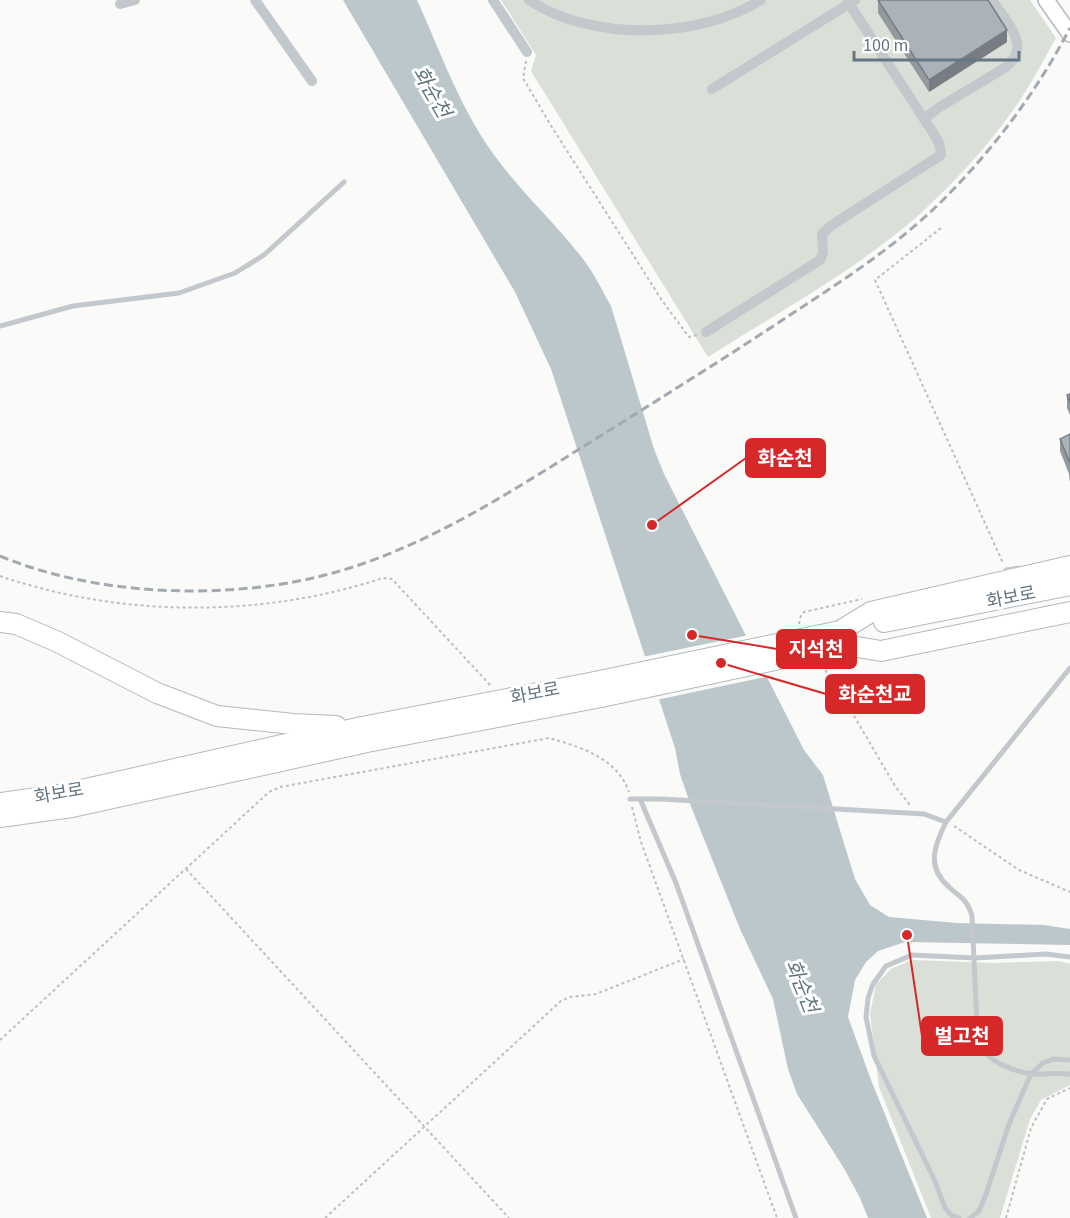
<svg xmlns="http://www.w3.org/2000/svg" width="1070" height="1218" font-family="'Source Sans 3','Noto Sans KR',sans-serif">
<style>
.green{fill:#dadfd7}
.water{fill:#bbc7cb}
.pier{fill:#fafaf8}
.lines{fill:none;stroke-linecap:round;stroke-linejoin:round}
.secondary-casing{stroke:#b3babf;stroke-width:18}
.highway-casing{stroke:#b4b9bd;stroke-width:22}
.path{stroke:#bbbfc2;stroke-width:2;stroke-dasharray:3 3;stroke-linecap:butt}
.lane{stroke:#c3c8cc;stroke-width:5}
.street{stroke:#c3c8cc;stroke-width:10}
.secondary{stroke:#fff;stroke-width:15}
.highway{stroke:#fff;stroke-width:20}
.rail{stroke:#a2aab0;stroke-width:3;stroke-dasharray:9 4.5;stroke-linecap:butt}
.highway-bridge-casing{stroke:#b4b9bd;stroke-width:22;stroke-linecap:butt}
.highway-bridge{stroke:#fff;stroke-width:20}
.wall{fill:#929a9f}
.shaded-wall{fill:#777d82}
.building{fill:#aab3b9;stroke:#777d82;stroke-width:1.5}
.labels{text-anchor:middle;stroke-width:6;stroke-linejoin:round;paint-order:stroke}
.street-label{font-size:18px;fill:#657683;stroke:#fff}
.water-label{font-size:20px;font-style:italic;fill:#60757c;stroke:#fff}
.leader{fill:none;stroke:#d62828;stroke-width:2}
.callout-dot{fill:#d62828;stroke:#fff;stroke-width:2}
.callout{fill:#d62828;stroke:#d62828;stroke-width:2}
.callout-label{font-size:20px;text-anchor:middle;font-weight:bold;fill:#fff}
</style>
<rect width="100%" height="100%" fill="#fafaf8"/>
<path class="green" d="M501,0H1030L1056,38C1046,55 1037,73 1027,89C999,135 953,185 913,220C851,273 777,313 708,357L531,71L536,55Z
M912,960L993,963L1059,961L1070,964V1085L1041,1100L1030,1119L1000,1218H931L879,1087L870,1014L876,984L891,969Z"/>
<path class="water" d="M343,0H417C442,55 458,104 494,155C521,192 555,223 583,259C594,273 602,290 611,306L654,449L664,474L804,750L823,775L855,879L870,905L889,917L957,923L1044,925L1070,929V945L905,942L878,951L866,962L855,980L848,1017L871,1080L927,1218H868L860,1198L845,1170L797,1094L788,1069L773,999L740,929L692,809L680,774L675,748L551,369L515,292Z"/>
<path class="pier" d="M749,635L770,676L656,700L642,657Z"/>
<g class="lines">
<defs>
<path id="secondary" d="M1046,0L1070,34"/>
<path id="highway" d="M0,622L16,624L56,641L157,693L217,716L293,724L336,726
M884,622L1070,585
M840,631L871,612L1070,566
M845,645L881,651L1070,612
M0,803L59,795L362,727L595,682
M0,817L72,807L367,742L601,697"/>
</defs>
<use href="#secondary" class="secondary-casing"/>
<use href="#highway" class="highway-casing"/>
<path class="path" d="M526,61L523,78L550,124L663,302L689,337L697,335
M941,228L875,280L1003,563
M0,576C13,581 26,584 40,588C150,617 274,614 383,578L392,579L491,686
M799,624L801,615L804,612L862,599
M822,665L843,697L895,786L910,805
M632,807L641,842L777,1218
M954,826L1019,870L1070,892
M186,869L509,1218
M0,1040L269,792L280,787L549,738C581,747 617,758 629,792
M325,1218L561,1001L570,997L596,994L684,959
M1006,1218L1031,1128L1047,1099L1070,1088"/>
<path class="lane" d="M0,326L73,306L179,293L235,273L264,255L344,182
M1006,570L1020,568
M1070,668L946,822C934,846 926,867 949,887C962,899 967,899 972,916L977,1025C979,1034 980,1044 985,1052C995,1065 1022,1074 1037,1074C1048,1074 1059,1073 1070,1074
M630,799H661L924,814L946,822
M640,799L676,883L796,1218
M959,1218L952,1216L945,1208L935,1181L874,1056L866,1017L868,998L873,984L886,966L912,955L975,958L1046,954L1070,957
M970,1218L979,1211L986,1194L1009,1124L1031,1074L1043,1063L1054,1059L1070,1060"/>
<path class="street" d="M255,0L312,81
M493,0L527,52
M529,0C592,42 698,39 761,0
M848,2L924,119
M120,4L135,0
M712,89L855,0
M706,332L820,260L823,253L822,234L832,225L941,155C941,141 931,130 924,119L938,108L1006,67C1033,46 1005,20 992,0"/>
<use href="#secondary" class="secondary"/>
<use href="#highway" class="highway"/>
<path class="rail" d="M0,556C98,597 231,601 333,573C434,545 522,484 610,430C672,391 733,353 793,313C844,280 897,245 941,202C993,150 1036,93 1070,28"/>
<defs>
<path id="highway-bridge" d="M595,682L840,631
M601,697L845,645"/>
</defs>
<use href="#highway-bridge" class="highway-bridge-casing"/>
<use href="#highway-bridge" class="highway-bridge"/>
</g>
<path class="wall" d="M878,0L1007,42L929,92L878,13Z
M1070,394V415L1067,408V395Z
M1070,434V483L1069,474L1060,451V439Z"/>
<path class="shaded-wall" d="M1007,30V42L929,92V80Z"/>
<path class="building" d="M878,0H988L1007,30L929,80Z
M1070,394V403L1067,395Z
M1070,434V463L1060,439Z"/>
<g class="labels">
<g class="street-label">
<text transform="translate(1011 597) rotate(-11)" y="6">화보로</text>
<text transform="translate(535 693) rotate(-11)" y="6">화보로</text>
<text transform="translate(59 793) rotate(-10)" y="6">화보로</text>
</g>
<g class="water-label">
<text transform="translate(432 92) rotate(60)" y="7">화순천</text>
<text transform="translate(802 986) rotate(68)" y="7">화순천</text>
</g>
</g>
<path class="leader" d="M652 525L746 458M692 635L777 649M721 663L826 694M907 935L922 1036"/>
<g class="callout-dot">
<circle cx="652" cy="525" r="6"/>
<circle cx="692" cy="635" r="6"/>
<circle cx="721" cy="663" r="6"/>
<circle cx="907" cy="935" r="6"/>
</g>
<g class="callout">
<rect x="746" y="439" width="79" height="38" rx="6"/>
<rect x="777" y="630" width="79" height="38" rx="6"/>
<rect x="826" y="675" width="98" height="38" rx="6"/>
<rect x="922" y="1017" width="80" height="38" rx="6"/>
</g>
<g class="callout-label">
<text x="785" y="465">화순천</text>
<text x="816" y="656">지석천</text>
<text x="875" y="701">화순천교</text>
<text x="962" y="1043">벌고천</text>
</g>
<path d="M854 51v9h165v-9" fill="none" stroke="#657683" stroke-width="3"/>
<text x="863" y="51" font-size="18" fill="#657683" stroke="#ffffff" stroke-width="4.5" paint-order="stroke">100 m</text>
</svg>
